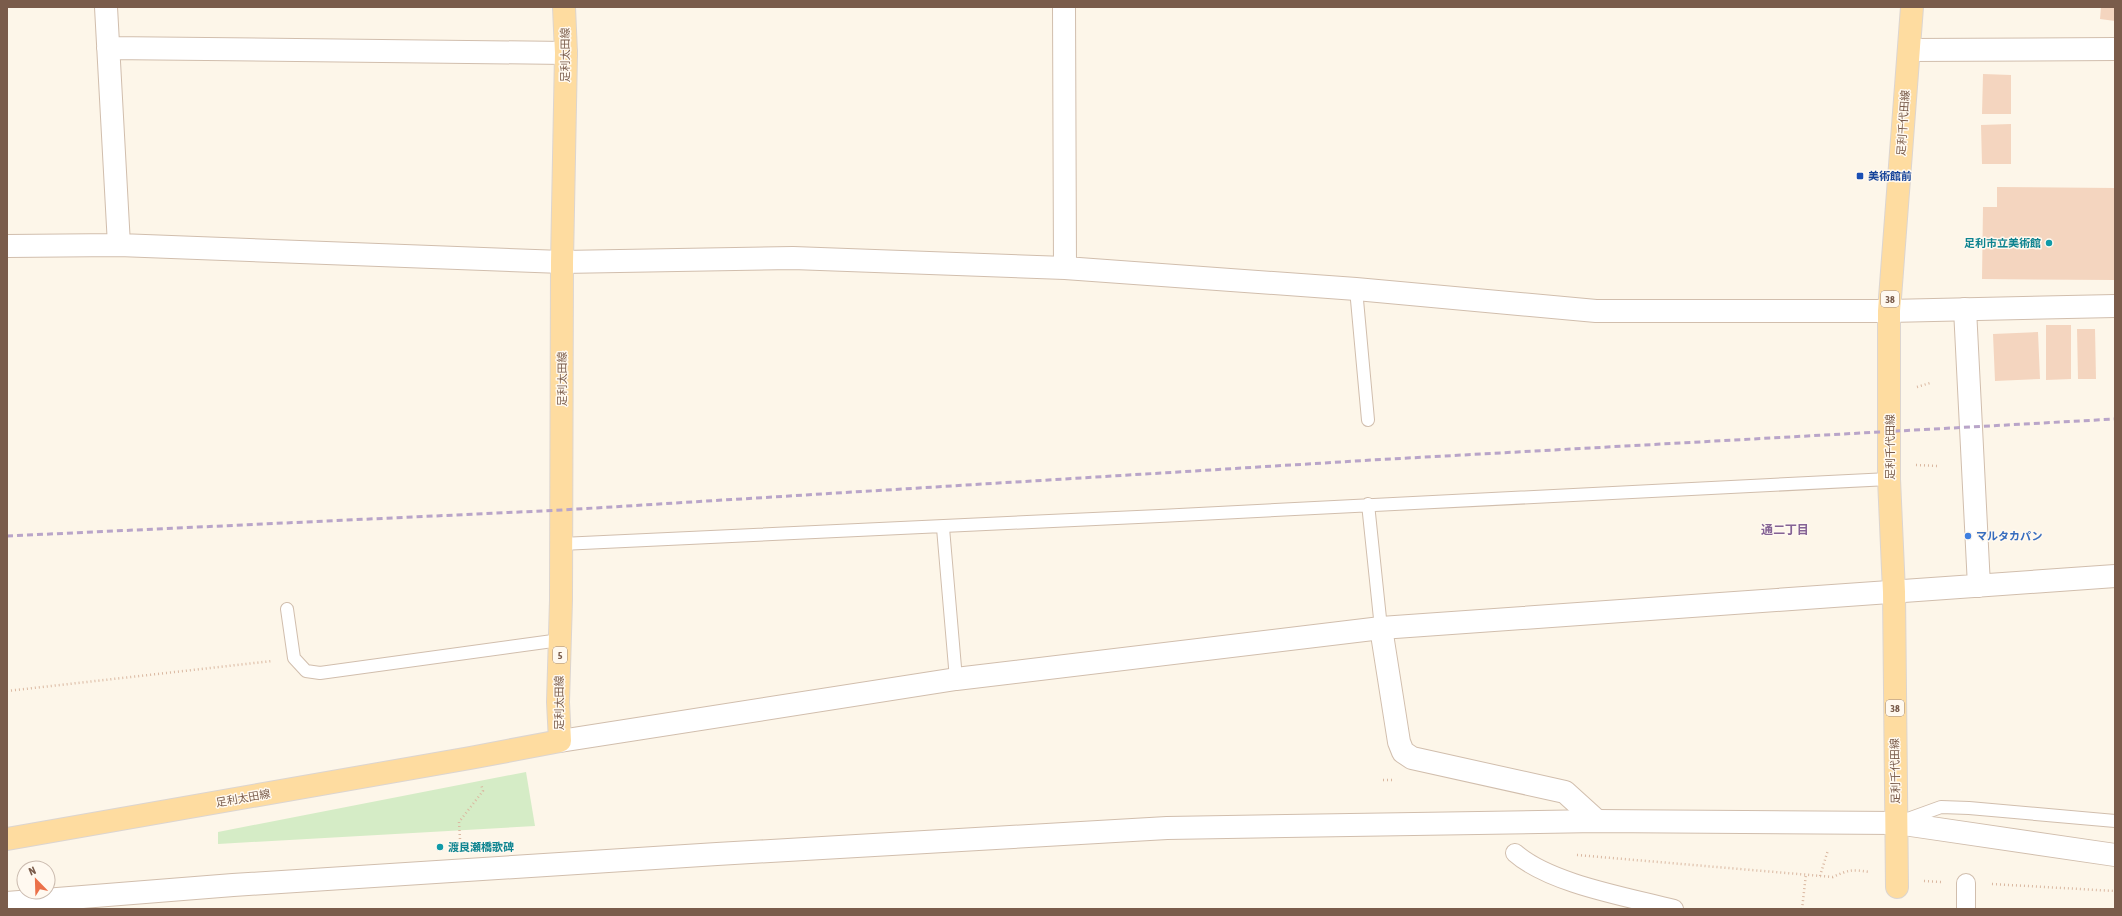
<svg xmlns="http://www.w3.org/2000/svg" width="2122" height="916" font-family="'Asap Condensed','Noto Sans JP',sans-serif">
<style>
.green{fill:#d5ecc6}
.building{fill:#f4d5bf}
.lines{fill:none;stroke-linecap:round;stroke-linejoin:round}
.service-casing{stroke:#d1bead;stroke-width:14}
.pedestrian-casing{stroke:#d1bead;stroke-width:20}
.minor-casing{stroke:#d1bead;stroke-width:24}
.tertiary-casing{stroke:#d1bead;stroke-width:24}
.primary-casing{stroke:#dcd5d0;stroke-width:24}
.path{stroke:#dab8a1;stroke-width:2.5;stroke-dasharray:1 3;stroke-linecap:butt}
.service{stroke:#fff;stroke-width:12}
.pedestrian{stroke:#fff;stroke-width:18}
.minor{stroke:#fff;stroke-width:22}
.tertiary{stroke:#fff;stroke-width:22}
.primary{stroke:#fedca0;stroke-width:22}
.rail{stroke:#b9a5c9;stroke-width:3;stroke-dasharray:6 4;stroke-linecap:butt}
.transit-dot{fill:#1a4fb4;stroke:#fff9f0;stroke-width:1.5}
.culture-dot{fill:#0f9aa8;stroke:#fff9f0;stroke-width:1.5}
.shop-dot{fill:#3f7fe0;stroke:#fff9f0;stroke-width:1.5}
.labels{text-anchor:middle;stroke-width:3;stroke-linejoin:round;paint-order:stroke}
.shield{fill:#fff9f0;stroke:#a28b7c;stroke-width:1}
.shield-label{font-size:10px;font-weight:bold;fill:#7a5c4b}
.street-label{font-size:11px;fill:#7a5c4b;stroke:#fff9f0}
.transit-label{font-size:11px;font-weight:bold;fill:#164399;stroke:#fff9f0;text-anchor:start}
.culture-label{font-size:11px;font-weight:bold;fill:#0d838f;stroke:#fff9f0;text-anchor:end}
.shop-label{font-size:11px;font-weight:bold;fill:#366cbe;stroke:#fff9f0;text-anchor:start}
.neighbourhood-label{font-size:12px;font-weight:bold;fill:#856395;stroke:#fff9f0}
</style>
<rect width="100%" height="100%" fill="#fdf6e9"/>
<path class="green" d="M526,772L535,826L218,844V832Z"/>
<path class="building" d="M2101,7H2115V21L2100,19Z
M1983,74L2011,75V114H1982Z
M2011,124V164H1982L1981,125Z
M1997,187L2115,188V280L1982,279L1983,207H1997Z
M2046,325H2071V379L2046,380Z
M2077,329H2095L2096,379H2078Z
M2038,332L2040,379L1995,381L1993,334Z"/>
<g class="lines">
<defs>
<path id="service" d="M1356,289L1368,420
M1368,504L1381,628
M943,528L956,679
M561,544C1004,525 1446,501 1889,479
M287,609L294,658L306,671L320,673L560,640
M1905,820L1941,807L1969,808L2115,821"/>
<path id="pedestrian" d="M1515,853C1550,884 1628,897 1674,909
M1966,883V909"/>
<path id="minor" d="M106,7L119,245
M1064,7L1065,268
M108,48L566,53
M1909,50L2115,49
M7,246L119,245L562,262L793,258L1065,268L1356,289L1596,311H1889L2115,306
M1381,628L1399,742L1403,752L1412,758L1565,792L1597,821"/>
<path id="tertiary" d="M1965,309L1979,586
M560,741L956,679L1381,628L2115,576
M7,903L233,885L717,854L1167,828L1597,821L1897,823L2115,855"/>
<path id="primary" d="M7,839L470,758L560,741L558,702L561,600L562,262L566,53L564,7
M1897,887L1894,592L1889,479V311L1912,7"/>
</defs>
<use href="#service" class="service-casing"/>
<use href="#pedestrian" class="pedestrian-casing"/>
<use href="#minor" class="minor-casing"/>
<use href="#tertiary" class="tertiary-casing"/>
<use href="#primary" class="primary-casing"/>
<path class="path" d="M1917,387L1930,383
M1916,465L1938,466
M7,691L272,661
M1383,780H1394
M460,839L459,822L483,791L481,784
M1577,855L1833,877C1848,870 1852,869 1869,872
M1820,876L1828,850
M1924,881L1941,882
M1992,884L2115,891
M1802,909L1806,874"/>
<use href="#service" class="service"/>
<use href="#pedestrian" class="pedestrian"/>
<use href="#minor" class="minor"/>
<use href="#tertiary" class="tertiary"/>
<use href="#primary" class="primary"/>
<path class="rail" d="M7,536L562,510L1372,460L2115,419"/>
</g>
<rect class="transit-dot" x="1856" y="172" width="8" height="8" rx="2"/>
<g class="culture-dot">
<circle cx="2049" cy="243" r="4"/>
<circle cx="440" cy="847" r="4"/>
</g>
<circle class="shop-dot" cx="1968" cy="536" r="4"/>
<g class="labels">
<g class="shield">
<rect x="1881" y="291" width="18" height="16" rx="3"/>
<rect x="553" y="647" width="14" height="16" rx="3"/>
<rect x="1886" y="700" width="18" height="16" rx="3"/>
</g>
<g class="shield-label">
<text x="1890" y="303">38</text>
<text x="560" y="659">5</text>
<text x="1895" y="712">38</text>
</g>
<g class="street-label">
<text transform="translate(565 55) rotate(-90)" y="4">足利太田線</text>
<text transform="translate(1903 123) rotate(-86)" y="4">足利千代田線</text>
<text transform="translate(562 379) rotate(-90)" y="4">足利太田線</text>
<text transform="translate(1890 447) rotate(-90)" y="4">足利千代田線</text>
<text transform="translate(559 703) rotate(-90)" y="4">足利太田線</text>
<text transform="translate(1895 771) rotate(-91)" y="4">足利千代田線</text>
<text transform="translate(243 798) rotate(-10)" y="4">足利太田線</text>
</g>
<g class="transit-label">
<text x="1868" y="180">美術館前</text>
</g>
<g class="culture-label">
<text x="2041" y="247">足利市立美術館</text>
<text x="448" y="851" text-anchor="start">渡良瀬橋歌碑</text>
</g>
<g class="shop-label">
<text x="1976" y="540">マルタカパン</text>
</g>
<g class="neighbourhood-label">
<text x="1785" y="534">通二丁目</text>
</g>
</g>
<rect width="2122" height="916" fill="none" stroke="#7a5c4b" stroke-width="16"/>
<g transform="translate(36 880) rotate(337)"><circle r="19" fill="#fff9f0" stroke="#cabaae"/>
<path d="M0-3L7 15L0 10L-7 15Z" fill="#eb714a"/>
<text y="-6" font-size="11" font-weight="bold" text-anchor="middle" fill="#7a5c4b">N</text>
</g>
</svg>
